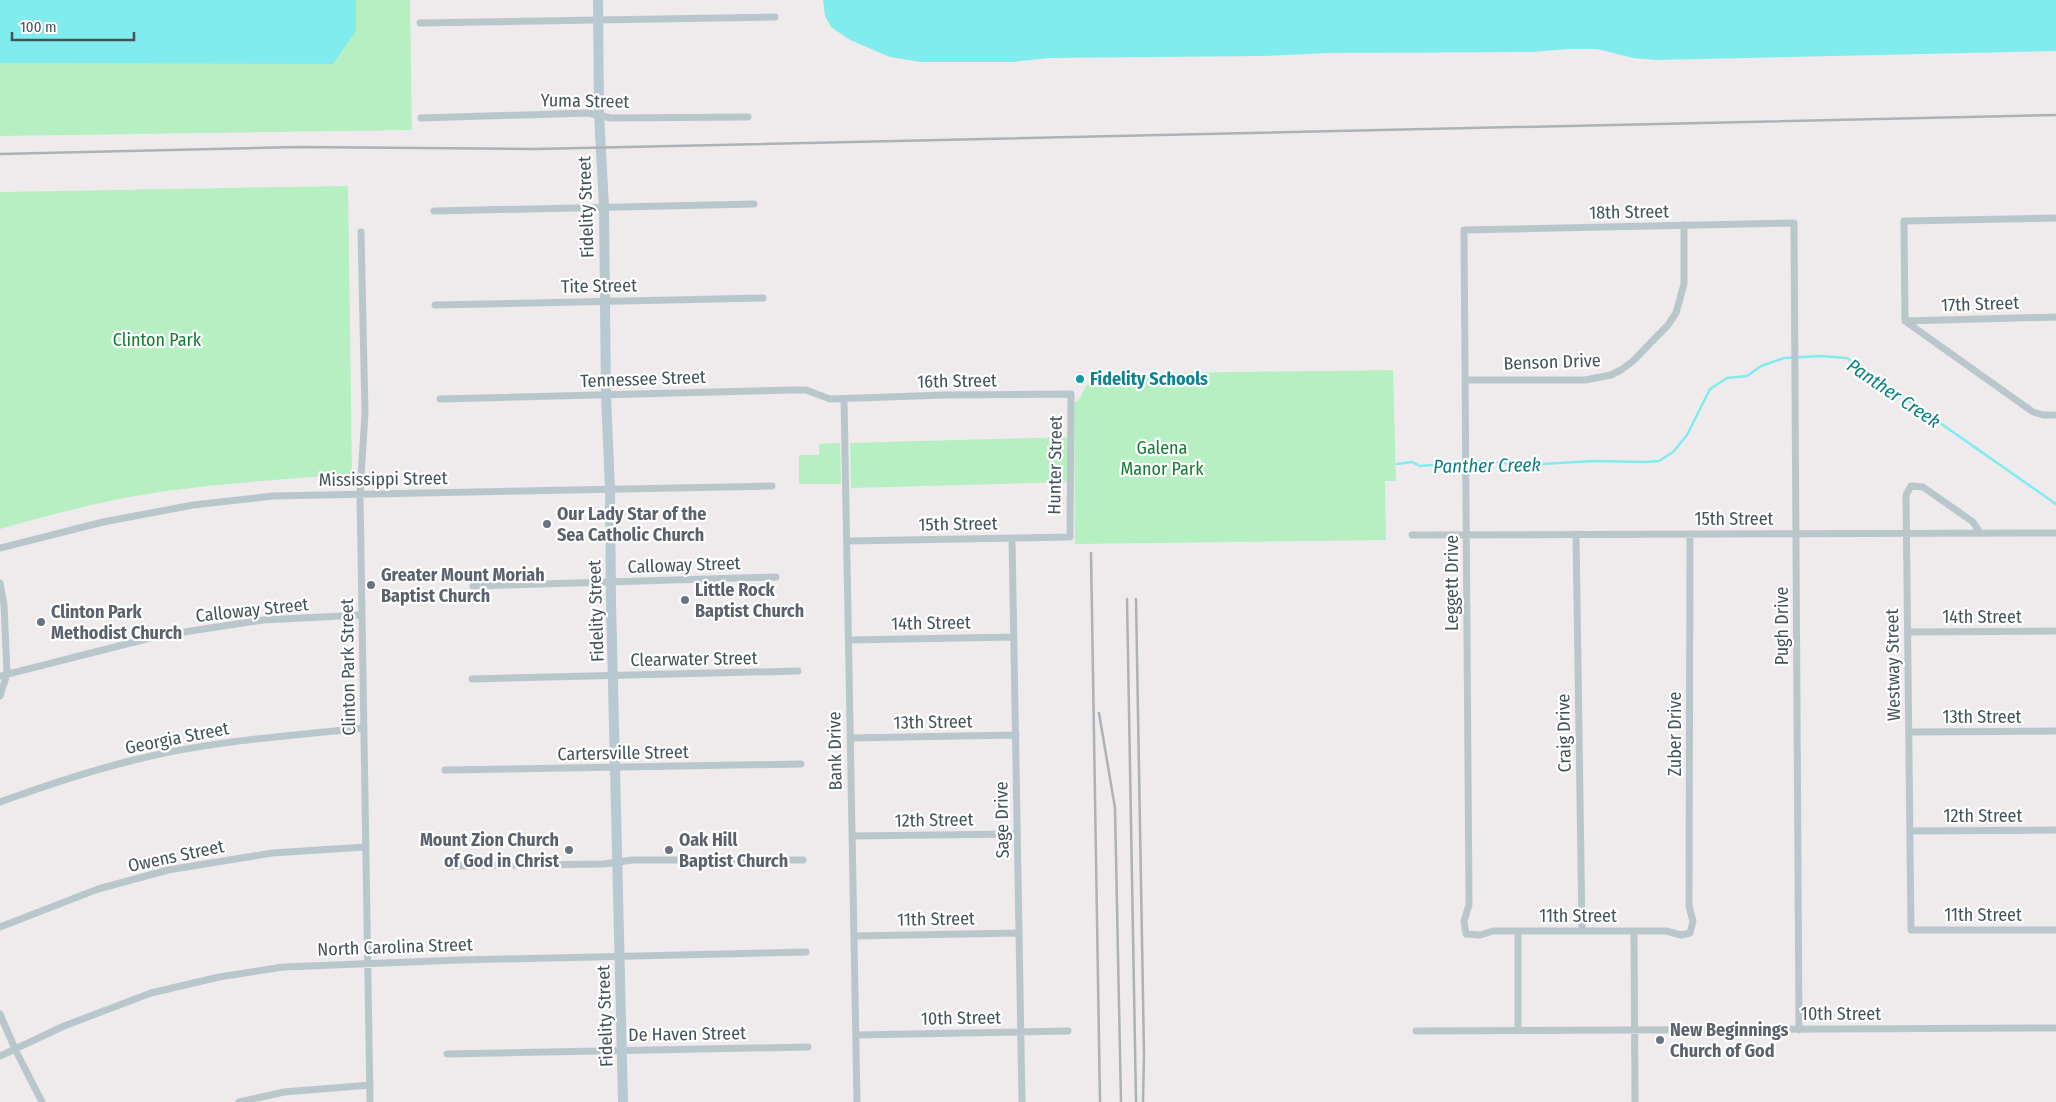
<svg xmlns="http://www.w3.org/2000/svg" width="2056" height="1102" font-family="'Fira Sans Condensed',sans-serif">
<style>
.green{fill:#b6f0c2}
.water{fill:#81ecee}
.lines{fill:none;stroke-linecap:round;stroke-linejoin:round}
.stream{stroke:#81ecee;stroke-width:2.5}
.minor{stroke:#b9c7cc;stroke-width:7}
.secondary{stroke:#b8c9d1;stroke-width:10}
.rail{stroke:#adb2b6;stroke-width:2.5}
.culture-dot{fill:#0f9aa8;stroke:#fff;stroke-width:2}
.worship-dot{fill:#6b7280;stroke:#fff;stroke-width:2}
.labels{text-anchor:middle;stroke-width:4.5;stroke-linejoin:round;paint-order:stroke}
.street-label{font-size:18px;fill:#435359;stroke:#fff}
.park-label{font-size:18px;fill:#137c34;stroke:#fff}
.culture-label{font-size:18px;font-weight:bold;fill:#0d838f;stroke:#fff;text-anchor:start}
.worship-label{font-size:18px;font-weight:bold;fill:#5b616d;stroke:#fff;text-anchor:start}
.water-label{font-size:19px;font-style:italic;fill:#0a8083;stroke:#fff}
</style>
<rect width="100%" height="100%" fill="#efebec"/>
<path class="green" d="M0,0H410L412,130L0,136Z
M348,186L352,474C287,479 223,483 159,492C105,500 53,514 0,529V192Z
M1393,370L1396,481H1385L1386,540L1075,544L1074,402L1078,401L1093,374Z
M1067,437L1068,482L851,488L850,443Z
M840,443L841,484H799V455H819V444Z"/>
<path class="water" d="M0,0H356V31L333,64L0,63Z
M823,0H2056V51L1657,60L1633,58L1597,49H1569L1532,52L1328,53L1264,56L1051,58L1012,62H920L890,57L850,40L831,27L825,16Z"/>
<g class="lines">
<path class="stream" d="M1397,464L1412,462L1420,466L1483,461L1524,465L1594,461L1645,462L1659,461L1673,452L1687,435L1710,389L1727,378L1747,376L1761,366L1784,358L1821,356L1847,358L2056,504"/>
<path class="minor" d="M420,23L775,17
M421,118L588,113L611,118L748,117
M434,211L754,204
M2056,218L1904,221L1905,321L2033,412L2043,415H2056
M361,232L365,413L360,494L370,1102
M435,305L763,298
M1905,321L2056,317
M1465,380H1585L1611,375L1621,370L1633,361L1668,325L1676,313L1684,284V225
M440,399L791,390H806L830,399L945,395L1071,394L1070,537L847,541
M844,399L857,1102
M1980,533L1973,522L1923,487L1911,486L1906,495L1911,930H2056
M1576,534L1582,931
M1690,534L1689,906L1693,921L1690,933L1681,935L1666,931H1493L1480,935L1466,934L1464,921L1469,905L1464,230L1794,223L1799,1030
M1412,535L2056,533
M1012,538L1022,1102
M0,548L103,522L193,505L273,496L772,486
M0,583L4,605L7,674L0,696
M473,586L776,577
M1908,632L2056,631
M849,640L1014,637
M0,676L158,636L263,620L362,615
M472,679L798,671
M1909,732L2056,731
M850,738L1016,735
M445,770L801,764
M0,802C44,786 89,771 134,760C209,741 288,736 364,728
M1910,831L2056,830
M852,836L1017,834
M449,866L604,864L632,860H803
M0,927L98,889L168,870L272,853L366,847
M1634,931L1635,1102
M854,936L1019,933
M0,1014L15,1049L42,1102
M1416,1031L2056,1028
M1518,1031V931
M856,1035L1068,1031
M447,1054L808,1047
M0,1056L64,1026L151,993L219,977L283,967L460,960L806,952
M239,1102L284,1092L370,1085"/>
<path class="secondary" d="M598,0L599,114L604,207L606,396L610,489L611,601L623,1102"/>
<path class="rail" d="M0,154L298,147L535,149L2056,115
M1091,553L1100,1102
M1127,599L1136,1102
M1136,599L1144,1054L1143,1102
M1099,713L1115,808L1121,1102"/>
</g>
<circle class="culture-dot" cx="1080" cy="379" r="5"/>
<g class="worship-dot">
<circle cx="547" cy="524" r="5"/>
<circle cx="371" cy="585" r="5"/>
<circle cx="685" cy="600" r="5"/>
<circle cx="41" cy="622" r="5"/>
<circle cx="569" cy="850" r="5"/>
<circle cx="669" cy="850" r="5"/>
<circle cx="1660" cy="1040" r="5"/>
</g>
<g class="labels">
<g class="street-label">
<text transform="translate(585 101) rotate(1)" y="6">Yuma Street</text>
<text transform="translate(586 207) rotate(-92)" y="6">Fidelity Street</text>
<text transform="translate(1629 212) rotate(-1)" y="6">18th Street</text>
<text transform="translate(599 286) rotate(-1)" y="6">Tite Street</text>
<text transform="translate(1980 304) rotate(-2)" y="6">17th Street</text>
<text transform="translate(1552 362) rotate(-2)" y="6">Benson Drive</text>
<text transform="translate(643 379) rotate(-2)" y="6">Tennessee Street</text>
<text transform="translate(957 381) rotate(-1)" y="6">16th Street</text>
<text transform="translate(1055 465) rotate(-89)" y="6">Hunter Street</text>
<text transform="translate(383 479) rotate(-1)" y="6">Mississippi Street</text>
<text x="1734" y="525">15th Street</text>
<text transform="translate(958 524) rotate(-1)" y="6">15th Street</text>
<text transform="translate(684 565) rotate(-2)" y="6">Calloway Street</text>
<text transform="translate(1452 583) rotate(-90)" y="6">Leggett Drive</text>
<text transform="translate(252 610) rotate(-6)" y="6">Calloway Street</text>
<text transform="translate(596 611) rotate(-92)" y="6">Fidelity Street</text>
<text x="1982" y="623">14th Street</text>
<text transform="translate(931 623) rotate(-1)" y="6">14th Street</text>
<text transform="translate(1782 626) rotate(-90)" y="6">Pugh Drive</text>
<text transform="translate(694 659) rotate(-1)" y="6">Clearwater Street</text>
<text transform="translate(1893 665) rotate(-91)" y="6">Westway Street</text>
<text transform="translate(348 667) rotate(-91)" y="6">Clinton Park Street</text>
<text x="1982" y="723">13th Street</text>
<text transform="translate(933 722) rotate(-1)" y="6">13th Street</text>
<text transform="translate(1564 733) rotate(-91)" y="6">Craig Drive</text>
<text transform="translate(1675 734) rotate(-90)" y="6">Zuber Drive</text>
<text transform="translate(177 738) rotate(-11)" y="6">Georgia Street</text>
<text transform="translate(835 751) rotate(-91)" y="6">Bank Drive</text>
<text transform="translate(623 753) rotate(-1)" y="6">Cartersville Street</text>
<text x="1983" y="822">12th Street</text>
<text transform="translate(934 820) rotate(-1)" y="6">12th Street</text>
<text transform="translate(1002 820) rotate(-91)" y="6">Sage Drive</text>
<text transform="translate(176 856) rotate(-12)" y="6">Owens Street</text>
<text x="1983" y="921">11th Street</text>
<text x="1578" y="922">11th Street</text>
<text transform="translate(936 919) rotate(-1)" y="6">11th Street</text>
<text transform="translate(395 947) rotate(-2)" y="6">North Carolina Street</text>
<text x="1841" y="1020">10th Street</text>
<text transform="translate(605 1016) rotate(-92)" y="6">Fidelity Street</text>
<text transform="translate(961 1018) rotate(-1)" y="6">10th Street</text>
<text transform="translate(687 1034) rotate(-1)" y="6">De Haven Street</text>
</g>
<g class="park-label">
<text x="157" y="346">Clinton Park</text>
<text x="1162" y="454">Galena<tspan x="1162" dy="21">Manor Park</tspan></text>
</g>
<g class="culture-label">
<text x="1090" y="385">Fidelity Schools</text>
</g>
<g class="worship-label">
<text x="557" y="520">Our Lady Star of the<tspan x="557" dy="21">Sea Catholic Church</tspan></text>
<text x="381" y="581">Greater Mount Moriah<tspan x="381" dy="21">Baptist Church</tspan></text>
<text x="695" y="596">Little Rock<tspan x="695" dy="21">Baptist Church</tspan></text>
<text x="51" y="618">Clinton Park<tspan x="51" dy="21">Methodist Church</tspan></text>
<text x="559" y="846" text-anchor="end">Mount Zion Church<tspan x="559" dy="21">of God in Christ</tspan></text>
<text x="679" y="846">Oak Hill<tspan x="679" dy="21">Baptist Church</tspan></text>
<text x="1670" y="1036">New Beginnings<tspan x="1670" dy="21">Church of God</tspan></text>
</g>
<g class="water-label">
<text transform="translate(1894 393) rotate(34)" y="7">Panther Creek</text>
<text transform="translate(1487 465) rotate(-1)" y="7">Panther Creek</text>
</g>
</g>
<path d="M12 32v8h122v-8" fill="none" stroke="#435359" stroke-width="2.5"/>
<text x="20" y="32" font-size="15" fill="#435359" stroke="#ffffff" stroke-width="4" paint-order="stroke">100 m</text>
</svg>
